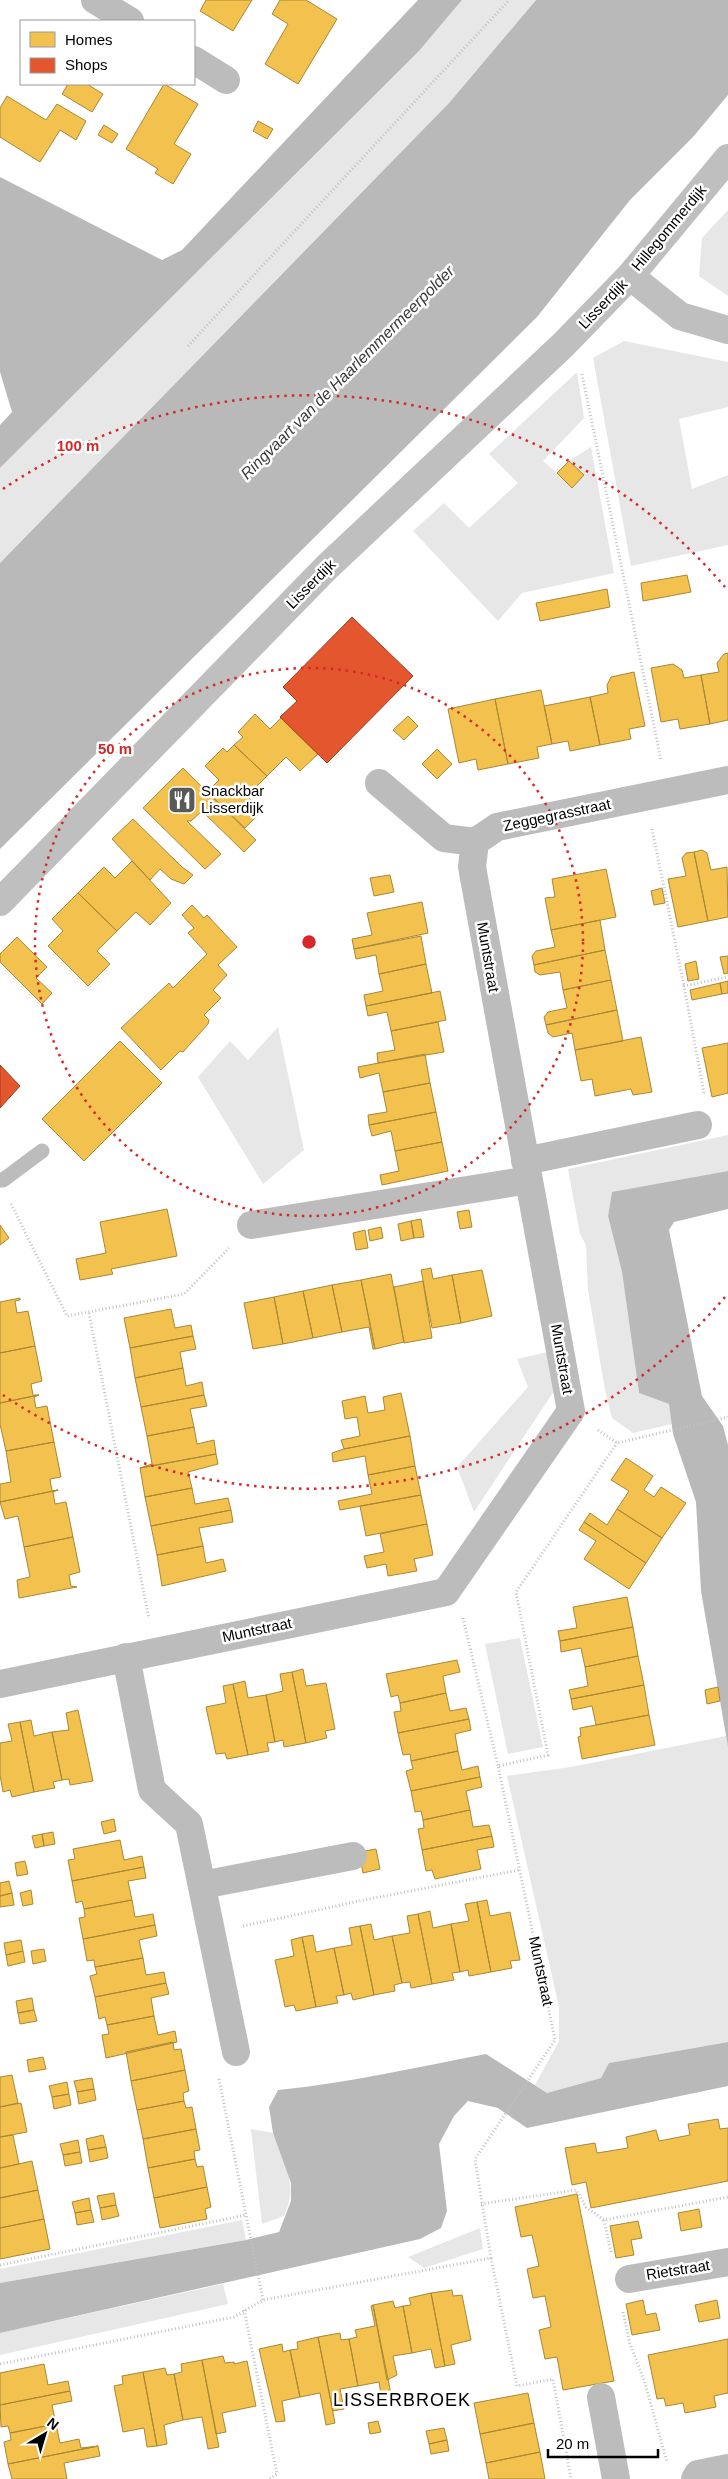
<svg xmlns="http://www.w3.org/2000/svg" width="728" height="2479" font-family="Helvetica,sans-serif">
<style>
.green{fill:#e7e7e7}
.water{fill:#b9b9b9}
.homes{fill:#f2c14e;stroke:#a98737}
.shops{fill:#e4572e;stroke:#a03d20}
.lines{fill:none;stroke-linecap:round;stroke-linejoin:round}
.path{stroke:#c2c2c2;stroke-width:3;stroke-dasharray:1 2.5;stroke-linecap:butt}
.lane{stroke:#bcbcbc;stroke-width:15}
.street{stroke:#bcbcbc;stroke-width:28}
.secondary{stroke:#bfbfbf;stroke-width:28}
.ring{fill:none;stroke:#d62828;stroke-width:2.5;stroke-dasharray:2.5 5}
.labels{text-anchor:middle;stroke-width:5;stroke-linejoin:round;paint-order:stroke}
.street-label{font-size:15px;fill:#000;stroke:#fff}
.poi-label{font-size:15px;fill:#000;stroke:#fff;text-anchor:start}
.water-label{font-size:16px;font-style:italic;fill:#3c3c3c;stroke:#fff}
.quarter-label{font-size:18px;letter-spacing:1px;fill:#000;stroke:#fff}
.centre{fill:#d62828;stroke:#fff;stroke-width:2.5}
.ring-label{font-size:15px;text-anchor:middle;font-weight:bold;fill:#d62828;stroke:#fff;stroke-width:5;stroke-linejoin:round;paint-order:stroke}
</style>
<rect width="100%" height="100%" fill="#fff"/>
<path class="green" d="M462,0H536L449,103L0,563V468L419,51Z
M728,210V296L699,276L702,238Z
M624,341L728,362V407L679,419L692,489L728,475V545L631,566L593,358Z
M577,372L584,418L543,461L557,473L569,461L591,447L614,573L522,593L498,621L413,531L444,503L469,528L518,483L489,454Z
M278,1027L304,1150L263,1184L198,1077L230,1041L248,1060Z
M728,1135V1171L612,1193L608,1216L622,1272L639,1393L669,1404L672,1424L633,1433L612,1418L605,1390L588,1290L586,1245L580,1234L568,1169Z
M552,1351L558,1385L474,1512L457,1467L528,1387L517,1359Z
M520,1638L543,1747L508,1754L485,1644Z
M726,1736L728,1747V2042L609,2063L601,2078L547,2093L535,2085L559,2041V2007L507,1776L571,1767Z
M251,2129L273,2133C284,2163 299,2184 284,2216L262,2224Z
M242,2220L246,2240L0,2283V2269Z
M480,2228L483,2249L424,2268L408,2257Z
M223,2284L228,2304L0,2355V2333Z"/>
<path class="water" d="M418,0H462L419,51L0,468V425L12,412L0,372V177L162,260L182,250Z
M536,0H728V95L693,137L630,200L537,317L0,849V563L449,103Z
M728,1171V1209L674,1222L669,1230L702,1396L723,1426L728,1445V1747L701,1591L696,1502L673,1434L669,1404L639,1393L622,1272L608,1216L612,1192Z
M728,2042V2086L527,2128L498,2108L468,2101L454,2116L439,2144L447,2211L441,2228L420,2239L0,2333V2283L246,2240L279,2232L291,2201V2183L273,2133L269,2107L278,2090C349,2083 417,2067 486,2054L547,2093L601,2078L609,2063Z"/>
<path class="homes" d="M206,0H252L233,31L200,11Z
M280,0H306L337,19L298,84L265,64L288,24L272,14Z
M68,84H87L103,94L92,112L62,94Z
M164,84L198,104L174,144L191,154L173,184L155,173L158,169L126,149Z
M7,96L46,120L57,104L86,121L76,140L60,130L40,162L0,137V108Z
M258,121L273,129L267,139L253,131Z
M104,125L118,134L112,143L98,135Z
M569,461L584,475L572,488L557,473Z
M687,575L691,592L643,601L641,583Z
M607,589L610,607L540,621L536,603Z
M728,653V720L710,724L701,675L719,672L717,663L724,654Z
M673,664L682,670L684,678L701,675L710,724L680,729L678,719L661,722L651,668Z
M634,672L645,726L629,729L631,739L600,745L590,697L608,693L607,685L611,677Z
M541,690L552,744L537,747L539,758L508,764L495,699Z
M590,697L600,745L570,751L568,741L552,744L544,706Z
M495,699L508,764L478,770L476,759L459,763L448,709Z
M255,714L270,729L281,718L318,754L300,771L286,757L267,776L234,745L243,737L238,732Z
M408,716L418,726L404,740L393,730Z
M234,745L267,776L247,796L262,811L245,828L207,792L219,780L205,766L223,748L227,752Z
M437,749L452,764L437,779L422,764Z
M183,768L256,840L244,852L202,811L191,821H187L221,854L205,869L143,808Z
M133,819L182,867L193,875L184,884L171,879L160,869L150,880L112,839Z
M702,850L707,853L711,870L727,867L728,917L708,921L694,852Z
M694,852L708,921L678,927L668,879L686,876L682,858L686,853Z
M132,861L171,903L150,925L136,912L117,931L78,893L104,867L115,878Z
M606,869L616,917L551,930L545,898L555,897L552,879Z
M390,875L394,892L374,896L370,878Z
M662,888L665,903L654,905L651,891Z
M78,893L117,931L97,951L110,964L88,986L48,946L63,931L52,919Z
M422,902L428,933L354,949L352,939L372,935L367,913Z
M192,905L204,918L207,915L237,947L218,965L227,975L213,990L221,998L204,1015L209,1020L208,1024L183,1052L180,1051L161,1070L121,1028L169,983L173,988L207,954L188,933L194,928L182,915Z
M600,920L605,950L534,965L532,956L536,951L555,947L551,930Z
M421,936L426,964L379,974L376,955L356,959L354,949Z
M17,937L47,967L36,978L52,993L42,1004L0,962V954Z
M605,950L611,980L563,990L560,972L540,975L535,972L534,965Z
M728,956V973L724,974L720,957Z
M696,961L699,979L688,981L685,964Z
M426,964L432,993L366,1006L364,995L383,991L379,974Z
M611,980L617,1010L546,1025L544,1017L548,1012L567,1008L563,990Z
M728,981V993L722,994L720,983Z
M720,983L722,994L692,1000L690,990Z
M440,991L446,1020L391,1031L387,1012L368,1016L366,1006Z
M617,1010L623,1041L575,1050L572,1033L553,1037L548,1033L546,1025Z
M438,1022L444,1052L378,1063L377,1053L395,1050L391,1031Z
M641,1037L652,1092L633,1095L631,1089L595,1096L592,1079L581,1081L575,1050Z
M120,1041L162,1083L84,1161L42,1119Z
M728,1043V1093L712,1097L702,1048Z
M425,1054L430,1083L383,1092L379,1073L360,1078L358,1067Z
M430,1083L436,1112L369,1125L368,1115L387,1112L383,1092Z
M436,1112L442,1142L395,1151L391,1131L372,1136L369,1125Z
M442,1142L448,1171L382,1185L380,1175L399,1171L395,1151Z
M167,1209L177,1256L111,1269L113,1274L80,1280L76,1259L106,1253L100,1222Z
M469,1210L472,1227L460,1229L457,1212Z
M421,1219L424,1237L414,1238L411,1221Z
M411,1221L414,1238L401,1241L398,1224Z
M0,1225L9,1238L0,1245Z
M381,1227L383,1238L370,1241L368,1230Z
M365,1230L368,1248L356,1250L353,1233Z
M431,1268L433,1279L452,1275L461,1323L432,1328L421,1270Z
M482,1270L492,1316L461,1323L452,1275Z
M391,1274L404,1342L375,1349L361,1280Z
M361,1280L375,1349H373L369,1327L342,1332L332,1285Z
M423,1281L432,1338L404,1343L394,1287Z
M332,1285L342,1332L313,1338L303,1291Z
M303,1291L313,1338L283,1344L274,1297Z
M274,1297L283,1344L253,1349L244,1303Z
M20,1298V1300L15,1301L17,1313L28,1311L35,1346L0,1353V1302Z
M171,1309L175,1328L191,1325L193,1336L130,1348L124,1318Z
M193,1336L196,1349L180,1352L183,1368L135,1378L130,1348Z
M35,1346L42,1381L31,1384L33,1395H39L0,1403V1353Z
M183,1368L186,1386L202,1382L204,1395L141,1407L135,1378Z
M401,1393L410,1436L344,1449L341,1440L360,1436L357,1417L345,1419L342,1401L365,1396L368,1413L385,1410L383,1397Z
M39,1395L34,1397L36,1408L47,1406L54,1442L6,1451L0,1424V1403Z
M204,1395L207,1406L190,1409L194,1427L147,1436L141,1407Z
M194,1427L197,1444L214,1440L216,1454L140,1468L152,1464L147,1436Z
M410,1436L415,1466L368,1475L365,1456L333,1462L332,1453L344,1449Z
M54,1442L61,1477L50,1479L52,1491L58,1490L0,1502V1484L11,1482L6,1451Z
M216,1454L218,1464L188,1472L192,1488L145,1497L140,1468Z
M626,1458L653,1476L644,1490L654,1497L661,1487L686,1503L662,1538L617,1509L629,1491L611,1480Z
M415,1466L421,1495L340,1510L338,1501L372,1494L368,1475Z
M192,1488L195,1504L228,1498L231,1510L151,1526L145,1497Z
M58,1490L53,1492L55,1504L66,1502L73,1537L24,1547L18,1516L5,1519L0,1502Z
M421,1495L427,1524L366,1536L360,1506Z
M617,1509L662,1538L646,1563L584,1522L590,1513L607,1525Z
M231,1510L233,1522L199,1528L203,1546L157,1555L151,1526Z
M584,1522L646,1563L629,1589L584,1559L596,1541L579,1530Z
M427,1524L433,1555L414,1559L417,1571L388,1576L386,1564L367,1568L364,1556L384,1552L380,1534Z
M73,1537L80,1572L69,1575L71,1586L77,1587L19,1598L17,1580L30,1577L24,1547Z
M203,1546L206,1563L223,1559L226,1571L162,1586L157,1555Z
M627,1597L633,1627L560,1641L558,1631L577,1628L573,1607Z
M633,1627L638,1656L585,1667L581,1648L561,1652L560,1641Z
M638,1656L644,1685L571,1699L569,1690L588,1686L585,1667Z
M457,1660L460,1672L443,1676L446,1693L400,1703L398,1695L391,1697L386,1674Z
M303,1669L306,1686L326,1683L335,1729L325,1731L327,1738L306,1743L292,1672Z
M292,1672L306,1743L284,1747L283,1740L275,1742L266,1695L283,1691L280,1674Z
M245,1681L248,1698L266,1695L275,1742L267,1743L269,1751L248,1755L233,1684Z
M233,1684L248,1755L227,1759L225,1753L216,1754L206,1707L226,1703L223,1686Z
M644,1685L649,1715L596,1725L592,1706L573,1710L571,1699Z
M718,1687L720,1701L707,1704L705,1690Z
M446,1693L450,1711L466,1708L469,1719L398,1733L394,1712L401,1711L400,1703Z
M78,1710L93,1781L70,1785L69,1779L62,1780L52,1732L69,1730L66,1713Z
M649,1715L655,1745L582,1759L578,1737L581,1736L580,1728Z
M469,1719L471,1730L455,1734L458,1751L411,1761L410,1754L403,1755L398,1733Z
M31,1720L34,1736L52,1732L62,1780L53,1782L55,1788L34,1792L20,1722Z
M20,1722L34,1792L12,1797L10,1790L3,1792L0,1775V1743L12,1741L8,1724Z
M458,1751L462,1770L478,1766L480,1777L411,1791L406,1771L413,1769L411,1761Z
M480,1777L482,1787L466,1791L470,1810L423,1820L421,1811L415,1812L411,1791Z
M470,1810L473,1827L489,1825L492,1836L422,1850L418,1829L424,1828L423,1820Z
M114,1819L116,1831L104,1834L101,1822Z
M53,1832L55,1844L44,1846L42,1834Z
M42,1834L44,1846L35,1848L32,1836Z
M492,1836L494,1847L477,1850L481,1869L435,1879L432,1870L426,1871L422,1850Z
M120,1840L124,1860L142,1856L144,1867L72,1881L68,1860L75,1859L73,1849Z
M376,1849L380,1869L363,1873L359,1852Z
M25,1861L28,1874L17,1876L15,1863Z
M144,1867L146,1878L128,1881L132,1900L84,1909L82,1901L76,1903L72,1881Z
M9,1881L12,1893L0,1896V1883Z
M31,1890L33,1904L23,1906L20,1893Z
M12,1893L14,1905L0,1907V1896Z
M132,1900L135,1917L153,1914L155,1925L83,1939L79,1918L85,1917L84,1909Z
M487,1900L490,1916L510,1912L520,1960L510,1961L512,1968L491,1972L477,1902Z
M477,1902L491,1972L469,1976L468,1970L460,1972L451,1924L469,1921L465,1904Z
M430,1911L433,1928L451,1924L460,1972L452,1973L454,1980L432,1984L418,1914Z
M418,1914L432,1984L411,1988L410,1982L402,1983L392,1936L410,1933L407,1916Z
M371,1924L374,1940L392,1936L402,1983L394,1985L395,1991L374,1995L360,1926Z
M155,1925L157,1936L139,1940L143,1958L95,1967L94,1960L87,1961L83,1939Z
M360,1926L374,1995L353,2000L351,1993L344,1995L334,1948L352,1945L349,1928Z
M313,1935L316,1952L334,1948L344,1995L336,1996L338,2003L316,2007L302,1937Z
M302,1937L316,2007L296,2011L294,2005L285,2007L275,1960L294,1956L291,1940Z
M21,1940L23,1951L6,1955L4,1943Z
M44,1949L46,1961L33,1964L31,1951Z
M23,1951L25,1962L8,1966L6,1955Z
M143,1958L146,1975L164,1972L166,1983L95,1997L90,1976L97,1974L95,1967Z
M166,1983L169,1994L151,1998L154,2016L107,2025L105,2017L99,2019L95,1997Z
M32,1998L34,2010L18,2013L16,2001Z
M34,2010L37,2021L20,2024L18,2013Z
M154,2016L158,2035L175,2031L177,2042L106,2058L102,2035L109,2034L107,2025Z
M173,2042L174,2050L181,2049L185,2070L131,2081L126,2052Z
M43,2057L46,2069L29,2072L27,2060Z
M185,2070L189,2091L183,2093L184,2101L137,2110L131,2081Z
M12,2075L18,2103L0,2107V2077Z
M92,2078L94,2089L77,2092L74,2081Z
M67,2082L69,2094L52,2097L49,2086Z
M94,2089L96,2100L79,2104L77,2092Z
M69,2094L71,2105L54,2109L52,2097Z
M184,2101L186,2108L192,2107L196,2129L143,2139L137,2110Z
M21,2103L27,2132L0,2137V2107Z
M718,2119L720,2129L728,2128V2181L591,2208L586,2182L572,2185L565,2148L595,2143L597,2153L628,2148L626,2137L656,2130L659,2141L690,2135L688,2124Z
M196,2129L200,2150L194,2151L195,2159L148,2168L143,2139Z
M13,2135L19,2164L0,2168V2137Z
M103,2135L106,2147L88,2150L86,2139Z
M78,2140L80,2152L63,2155L60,2144Z
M106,2147L108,2158L90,2162L88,2150Z
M80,2152L82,2163L65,2166L63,2155Z
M195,2159L197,2167L203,2166L207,2187L154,2198L148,2168Z
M32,2161L38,2190L0,2198V2168Z
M207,2187L211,2207L205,2209L207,2219L160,2228L154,2198Z
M38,2190L44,2219L0,2228V2198Z
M114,2193L116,2205L100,2208L97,2196Z
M577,2194L614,2381L563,2390L557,2357L545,2359L539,2330L551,2327L545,2296L533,2298L527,2269L539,2266L532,2235L521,2237L515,2207Z
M89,2198L91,2210L75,2213L72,2202Z
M116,2205L119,2216L102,2220L100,2208Z
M699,2209L702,2227L681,2231L678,2213Z
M91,2210L94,2222L77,2225L75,2213Z
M44,2219L50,2249L0,2259V2228Z
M638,2221L642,2238L631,2240L634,2255L616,2258L610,2226Z
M452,2290L453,2296L462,2295L471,2340L451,2345L455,2364L445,2366L431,2293Z
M431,2293L445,2366L435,2368L431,2349L412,2353L403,2306L411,2305L409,2298Z
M643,2300L646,2315L656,2313L660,2330L632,2335L626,2304Z
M717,2300L720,2318L699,2322L695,2305Z
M393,2301L395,2308L403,2306L412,2353L393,2356L397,2375L387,2380L373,2305Z
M373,2305L392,2399L382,2401L379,2382L358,2386L349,2339L357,2337L355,2330L375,2326L371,2306Z
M340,2333L341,2340L349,2339L358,2386L340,2389L344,2409L333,2411L318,2337Z
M318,2337L335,2423L326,2425L320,2393L300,2397L290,2350L298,2349L297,2342Z
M728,2339V2393L714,2396L716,2407L685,2413L683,2403L666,2406L664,2398L657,2399L648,2355Z
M282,2344L283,2352L290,2350L300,2397L282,2401L285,2421L276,2422L259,2349Z
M223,2356L225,2363L234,2362V2364L247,2361L256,2406L222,2413L226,2432L216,2434L202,2360Z
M202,2360L219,2447L208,2449L202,2417L183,2420L174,2374L182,2372L181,2364Z
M44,2364L48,2385L68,2381L70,2391L0,2405V2373Z
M165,2368L167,2375L174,2374L183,2420L164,2425L167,2444L157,2446L143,2372Z
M143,2372L157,2446L147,2447L144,2428L123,2432L114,2386L123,2384L122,2376Z
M70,2391L72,2401L52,2405L56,2424L10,2433L8,2426L1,2427L0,2405Z
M528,2393L534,2423L480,2434L474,2403Z
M378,2421L381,2432L370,2434L368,2423Z
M534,2423L540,2452L486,2463L480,2434Z
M56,2424L60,2443L79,2439L81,2448L98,2446L8,2464L4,2442L11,2440L10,2433Z
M444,2428L447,2440L429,2444L426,2431Z
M447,2440L449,2451L431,2454L429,2444Z
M98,2446L100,2456L64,2463L67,2479H12L8,2464Z
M540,2452L545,2479H489L486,2463Z"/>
<path class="shops" d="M352,617L413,676L327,763L280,717L297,701L283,687Z
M0,1065L20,1086L0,1108Z"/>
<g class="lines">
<path class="path" d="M188,346L509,0
M582,374L661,760
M652,829L684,986
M704,1093L684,986L728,977
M11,1204L67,1316L184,1294L229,1248
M89,1313L149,1619
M598,1430L617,1443L728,1417
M463,1618L498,1766
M243,1926L369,1899L519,1870
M219,2079L263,2300
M481,2204L576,2190L586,2207L604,2220
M611,2252L604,2220L728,2197
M491,2258L517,2386L553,2379L571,2479
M0,2265L246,2215
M244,2310L277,2474L269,2479
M623,2312L630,2344L644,2380L667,2462
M0,2364L234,2317L263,2300L491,2258L475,2159L555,2040L498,1766L548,1755L516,1592L617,1443"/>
<path class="lane" d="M0,1180H3L42,1151"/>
<path class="street" d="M95,0L130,21
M194,60L226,80
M379,783L444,838L475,842L497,827L728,780
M525,1161L698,1125
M251,1225L529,1180
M126,1657L152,1790L189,1824L236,2052
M0,1684L446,1592L571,1411L472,867L475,842
M202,1885L353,1856
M629,2279L728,2262
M601,2397L616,2479
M695,2479L698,2474L728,2468"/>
<path class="secondary" d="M630,276L680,316L728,330
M0,902L327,567L563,345L630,276L728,158"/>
</g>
<g class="ring">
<circle cx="309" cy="942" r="274"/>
<path d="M725 1297A547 547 0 0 1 3 1395M3 489A547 547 0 0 1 725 587"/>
</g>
<defs>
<symbol id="restaurant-square" viewBox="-11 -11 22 22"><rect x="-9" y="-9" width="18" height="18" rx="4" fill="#595959" stroke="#fff"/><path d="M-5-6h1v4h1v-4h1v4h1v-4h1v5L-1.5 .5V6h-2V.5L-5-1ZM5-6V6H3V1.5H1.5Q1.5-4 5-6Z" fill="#fff"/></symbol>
</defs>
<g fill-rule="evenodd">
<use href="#restaurant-square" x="166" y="784" width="32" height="32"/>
</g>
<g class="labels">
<g class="street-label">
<text transform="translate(669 228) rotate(-50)" y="5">Hillegommerdijk</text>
<text transform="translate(603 304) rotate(-46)" y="5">Lisserdijk</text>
<text transform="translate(311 584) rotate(-45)" y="5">Lisserdijk</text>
<text transform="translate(557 815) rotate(-12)" y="5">Zeggegrasstraat</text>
<text transform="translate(488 957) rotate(80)" y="5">Muntstraat</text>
<text transform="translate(562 1359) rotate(80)" y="5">Muntstraat</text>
<text transform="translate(257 1630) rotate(-12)" y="5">Muntstraat</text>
<text transform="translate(541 1971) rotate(78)" y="5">Muntstraat</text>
<text transform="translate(678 2270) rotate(-9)" y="5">Rietstraat</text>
</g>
<g class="poi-label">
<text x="201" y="796">Snackbar<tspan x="201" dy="17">Lisserdijk</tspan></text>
</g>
<g class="water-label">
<text transform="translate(347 372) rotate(-45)" y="6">Ringvaart van de Haarlemmermeerpolder</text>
</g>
<g class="quarter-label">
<text x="402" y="2406">LISSERBROEK</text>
</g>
</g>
<circle cx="309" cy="942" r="8" class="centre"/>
<g class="ring-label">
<text x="78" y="451">100 m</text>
<text x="115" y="754">50 m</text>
</g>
<rect x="20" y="20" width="175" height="65" fill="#ffffff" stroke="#999999"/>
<rect x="30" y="32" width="25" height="15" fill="#f2c14e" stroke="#999999"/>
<text x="65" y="45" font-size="15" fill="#000000">Homes</text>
<rect x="30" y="58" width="25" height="15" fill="#e4572e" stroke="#999999"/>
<text x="65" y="70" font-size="15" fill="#000000">Shops</text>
<g transform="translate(45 2434) rotate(38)" stroke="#ffffff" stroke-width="4" paint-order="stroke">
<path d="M0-4L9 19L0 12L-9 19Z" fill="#000000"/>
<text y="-8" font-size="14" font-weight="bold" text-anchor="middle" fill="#000000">N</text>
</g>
<path d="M548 2449v8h110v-8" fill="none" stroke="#000000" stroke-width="2.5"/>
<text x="556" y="2449" font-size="15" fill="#000000" stroke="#ffffff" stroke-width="4" paint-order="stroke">20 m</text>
</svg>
